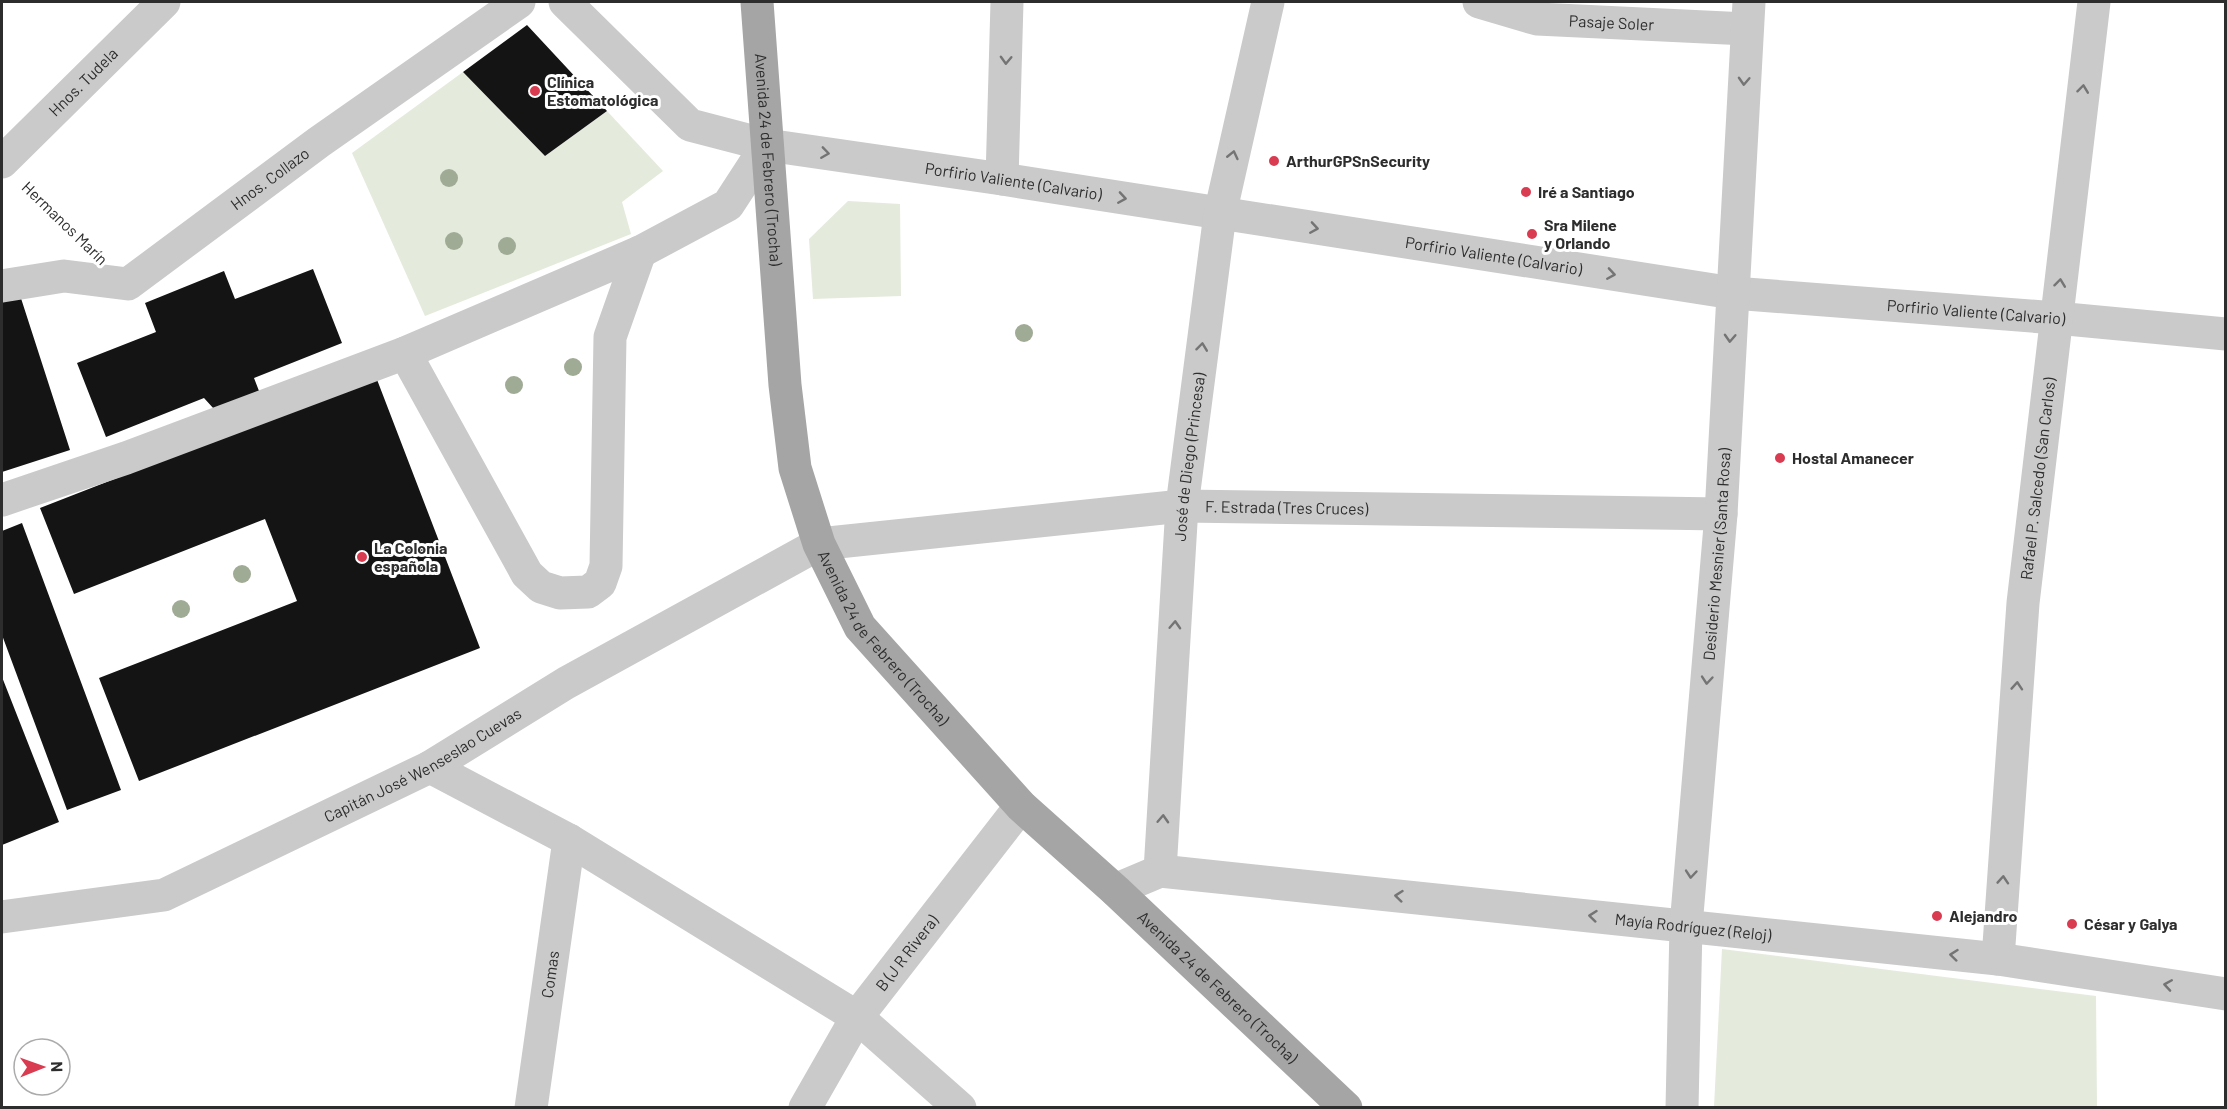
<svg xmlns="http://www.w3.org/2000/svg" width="2227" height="1109" font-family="Barlow,sans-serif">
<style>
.green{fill:#e4eadc}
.building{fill:#141414}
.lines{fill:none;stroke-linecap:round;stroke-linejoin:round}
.path{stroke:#cacaca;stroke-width:4;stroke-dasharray:3 3;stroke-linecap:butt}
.minor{stroke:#cacaca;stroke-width:33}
.major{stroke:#a5a5a5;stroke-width:33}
.tree{fill:#a0ab95}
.oneway{stroke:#747474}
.poi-dot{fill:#d93b51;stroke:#fff;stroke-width:2}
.labels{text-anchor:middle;stroke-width:6;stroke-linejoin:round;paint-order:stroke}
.street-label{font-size:16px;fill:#2d2d2d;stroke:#fff}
.poi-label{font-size:16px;font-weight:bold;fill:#2d2d2d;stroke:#fff;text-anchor:start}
</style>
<rect width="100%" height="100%" fill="#fff"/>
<path class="green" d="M463,72L545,156L607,111L663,171L622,202L631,234L425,316L352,153Z
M848,201L900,204L901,296L813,299L809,239Z
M1722,949L2096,996L2097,1107H1714Z"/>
<path class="building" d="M527,25L607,111L545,156L463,72Z
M313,269L342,343L254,378L259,391L214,409L204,398L106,437L77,363L156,332L145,303L224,271L235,299Z
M18,289L70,450L2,472V295Z
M376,377L480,648L139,781L99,678L297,601L265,519L74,594L40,508Z
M22,523L121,790L67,810L2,635V531Z
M2,677L59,822L2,845Z"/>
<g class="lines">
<path class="path" d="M25,184L86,244"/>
<g class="minor">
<path id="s1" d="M565,2L690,125L767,145L1002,179L1733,293L2056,318L2226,334"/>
<path id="s2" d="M1479,2L1537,19L1747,29"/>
<path id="s3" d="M2,162L164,2"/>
<path d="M1002,179L1007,2"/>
<path id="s4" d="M2,286L64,276L128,284L319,142L519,2"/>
<path d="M405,353L527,574L541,587L560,593L588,592L600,583L606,566L610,337L640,252"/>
<path d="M2,500L126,458L405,353L640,252L728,205L767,145"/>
<path d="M430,767L569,840L857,1017L960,1108"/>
<path id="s5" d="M1160,871L1998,959L2226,994"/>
<path id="s6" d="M1115,890L1160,871L1182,506L1220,214L1268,2"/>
<path id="s7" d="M2,917L164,895L430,767L566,683L819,544L1182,506L1721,514"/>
<path id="s8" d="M1998,959L2023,603L2094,2"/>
<path id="s9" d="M531,1108L569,840"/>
<path id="s10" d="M805,1108L857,1017L1021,806"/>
<path id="s11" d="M1682,1108L1686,926L1721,514L1749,2"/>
</g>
<path class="major" id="s12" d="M757,2L785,385L795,468L819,544L860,627L1021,806L1115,890L1346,1108"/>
</g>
<g class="tree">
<circle cx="449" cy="178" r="9"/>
<circle cx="454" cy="241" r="9"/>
<circle cx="507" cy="246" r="9"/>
<circle cx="1024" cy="333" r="9"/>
<circle cx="573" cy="367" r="9"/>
<circle cx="514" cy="385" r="9"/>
<circle cx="242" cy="574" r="9"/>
<circle cx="181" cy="609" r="9"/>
</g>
<defs><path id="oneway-chevron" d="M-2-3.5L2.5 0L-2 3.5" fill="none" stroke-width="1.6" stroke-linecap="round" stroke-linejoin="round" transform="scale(1.5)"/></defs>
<g class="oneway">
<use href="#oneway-chevron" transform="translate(1006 60) rotate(92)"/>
<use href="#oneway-chevron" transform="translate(1744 81) rotate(93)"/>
<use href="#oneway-chevron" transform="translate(2083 89) rotate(-83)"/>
<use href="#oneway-chevron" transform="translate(825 153) rotate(8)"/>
<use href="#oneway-chevron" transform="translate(1233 155) rotate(-77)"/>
<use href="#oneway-chevron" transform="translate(1122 198) rotate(9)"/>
<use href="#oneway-chevron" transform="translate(1314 228) rotate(9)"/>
<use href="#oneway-chevron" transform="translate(1611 274) rotate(9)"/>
<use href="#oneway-chevron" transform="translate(2060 283) rotate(-83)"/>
<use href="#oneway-chevron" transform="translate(1730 338) rotate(93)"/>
<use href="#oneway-chevron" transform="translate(1202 347) rotate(-83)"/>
<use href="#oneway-chevron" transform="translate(1175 625) rotate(-87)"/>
<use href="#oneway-chevron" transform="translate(1707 680) rotate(95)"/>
<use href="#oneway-chevron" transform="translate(2017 686) rotate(-86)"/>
<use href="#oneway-chevron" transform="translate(1163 819) rotate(-87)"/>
<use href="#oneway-chevron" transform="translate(1691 874) rotate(95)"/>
<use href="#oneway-chevron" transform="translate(2003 880) rotate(-86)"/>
<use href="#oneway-chevron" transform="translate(1399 896) rotate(-174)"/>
<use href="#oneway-chevron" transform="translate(1593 916) rotate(-174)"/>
<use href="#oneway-chevron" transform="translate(1954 955) rotate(-174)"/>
<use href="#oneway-chevron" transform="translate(2168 985) rotate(-171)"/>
</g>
<g class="poi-dot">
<circle cx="535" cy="91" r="6"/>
<circle cx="1274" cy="161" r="6"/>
<circle cx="1526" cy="192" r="6"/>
<circle cx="1532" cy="234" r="6"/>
<circle cx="1780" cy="458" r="6"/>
<circle cx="362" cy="557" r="6"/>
<circle cx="1937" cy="916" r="6"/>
<circle cx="2072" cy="924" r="6"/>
</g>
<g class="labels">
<g class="street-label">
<text dy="6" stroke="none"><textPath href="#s2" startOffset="135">Pasaje Soler</textPath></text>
<text dy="6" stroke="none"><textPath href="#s3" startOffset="114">Hnos. Tudela</textPath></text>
<text dy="6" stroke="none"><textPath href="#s12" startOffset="158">Avenida 24 de Febrero (Trocha)</textPath></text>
<text dy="6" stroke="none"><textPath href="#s4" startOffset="304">Hnos. Collazo</textPath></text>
<text dy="6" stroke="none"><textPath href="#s1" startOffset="504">Porfirio Valiente (Calvario)</textPath></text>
<text transform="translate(65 223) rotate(44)" y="6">Hermanos Marín</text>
<text dy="6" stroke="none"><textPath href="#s1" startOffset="990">Porfirio Valiente (Calvario)</textPath></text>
<text dy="6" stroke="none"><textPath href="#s1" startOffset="1476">Porfirio Valiente (Calvario)</textPath></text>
<text dy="6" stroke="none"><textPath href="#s6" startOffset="464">José de Diego (Princesa)</textPath></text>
<text dy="6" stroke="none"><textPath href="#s8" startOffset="482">Rafael P. Salcedo (San Carlos)</textPath></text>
<text dy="6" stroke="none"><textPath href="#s7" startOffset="1377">F. Estrada (Tres Cruces)</textPath></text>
<text dy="6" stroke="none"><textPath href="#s11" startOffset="555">Desiderio Mesnier (Santa Rosa)</textPath></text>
<text dy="6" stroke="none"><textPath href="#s12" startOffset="662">Avenida 24 de Febrero (Trocha)</textPath></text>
<text dy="6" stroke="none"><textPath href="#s7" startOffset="453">Capitán José Wenseslao Cuevas</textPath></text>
<text dy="6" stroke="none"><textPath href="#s5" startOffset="536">Mayía Rodríguez (Reloj)</textPath></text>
<text dy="6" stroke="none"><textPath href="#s10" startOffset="186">B (J R Rivera)</textPath></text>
<text dy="6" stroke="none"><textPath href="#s9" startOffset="135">Comas</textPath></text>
<text dy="6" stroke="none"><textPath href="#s12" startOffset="1148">Avenida 24 de Febrero (Trocha)</textPath></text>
</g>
<g class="poi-label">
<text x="547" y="88">Clínica<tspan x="547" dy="18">Estomatológica</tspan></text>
<text x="1286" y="167">ArthurGPSnSecurity</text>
<text x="1538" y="198">Iré a Santiago</text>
<text x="1544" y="231">Sra Milene<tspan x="1544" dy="18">y Orlando</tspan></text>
<text x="1792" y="464">Hostal Amanecer</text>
<text x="374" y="554">La Colonia<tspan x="374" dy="18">española</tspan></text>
<text x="1949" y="922">Alejandro</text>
<text x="2084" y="930">César y Galya</text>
</g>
</g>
<rect width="2227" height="1109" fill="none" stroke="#2d2d2d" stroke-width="6"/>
<g transform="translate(42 1067) rotate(89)"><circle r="28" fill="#ffffff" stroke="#ababab" stroke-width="1.5"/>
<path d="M0-4.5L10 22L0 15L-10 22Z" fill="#d93b51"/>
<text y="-9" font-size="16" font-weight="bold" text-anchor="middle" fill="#2d2d2d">N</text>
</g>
</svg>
